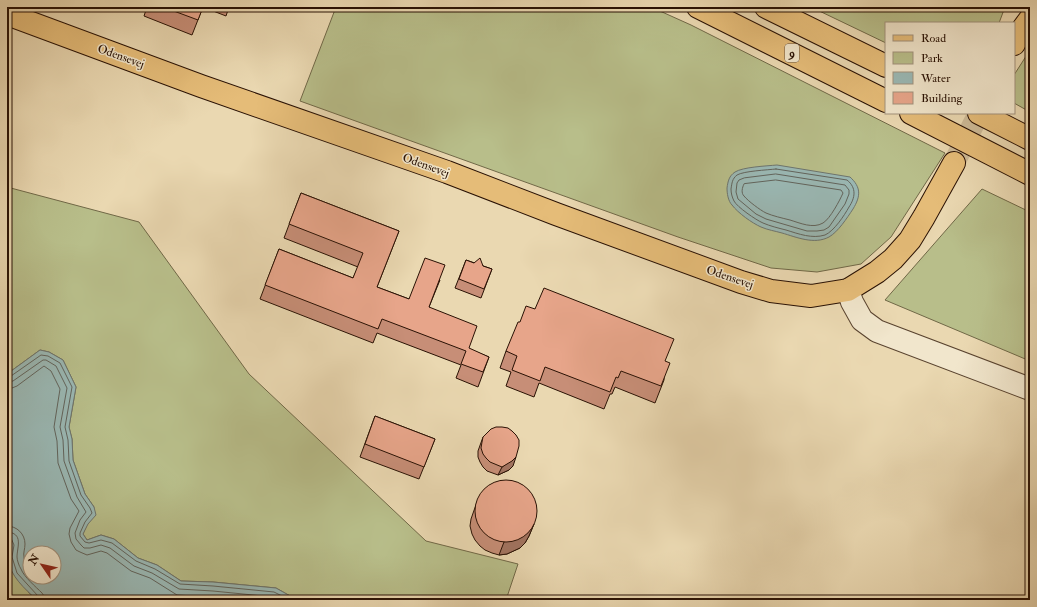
<svg xmlns="http://www.w3.org/2000/svg" width="1037" height="607" font-family="'IM FELL Double Pica',serif">
<style>
.green{fill:#b8be8a;stroke:#706847}
.water{fill:#9ab8b4;stroke:#6d756e;fill-rule:evenodd}
.lines{fill:none;stroke-linecap:round;stroke-linejoin:round}
.shore{stroke:#62645c;stroke-width:1}
.major-tunnel{stroke:#cdba97;stroke-width:22;stroke-dasharray:22 11;stroke-linecap:butt}
.minor-casing{stroke:#59432f;stroke-width:24}
.major-casing{stroke:#291104;stroke-width:24}
.highway-casing{stroke:#291104;stroke-width:24}
.minor{stroke:#f1e6cc;stroke-width:22}
.major{stroke:#e5bc78;stroke-width:22}
.highway{stroke:#e5bc78;stroke-width:22}
.wall{fill:#c78e77;stroke:#291104}
.shaded-wall{fill:#a27461;stroke:#291104}
.building{fill:#e7a58a;stroke:#291104}
.labels{text-anchor:middle;stroke-width:3;stroke-linejoin:round;paint-order:stroke}
.shield{fill:#f1e6cc;stroke:#655140;stroke-width:1}
.shield-label{font-size:11px;font-weight:bold;fill:#291104}
.street-label{font-size:12px;fill:#291104;stroke:#f1e6cc}
</style>
<rect width="100%" height="100%" fill="#ead8b1"/>
<filter id="stains"><feTurbulence type="fractalNoise" baseFrequency=".005" numOctaves="4"/><feColorMatrix values="0 0 0 0 .2 0 0 0 0 .09 0 0 0 0 .02 0 0 0 .5 -.17"/></filter>
<radialGradient id="worn" r=".72"><stop offset=".6" stop-color="#630" stop-opacity="0"/><stop offset="1" stop-color="#630" stop-opacity=".3"/></radialGradient>
<path class="green" d="M336,7H651L691,25L945,153L891,237L861,264L817,272L771,268L678,237L300,101Z
M811,7H1005L999,23H886V43Z
M1030,50V112L1014,103V75Z
M7,187L139,222L249,374L426,541L518,564L506,600H294L292,597L276,588L213,582L181,581L157,565L138,558L114,539L101,535L87,540L83,534L94,507L85,494L73,460L72,439L69,427L76,387L63,360L49,352L40,350L7,374Z
M982,189L1030,212V361L885,300Z
M7,537L10,545L8,558L29,593L37,600H7Z"/>
<path class="water" d="M777,165L850,177C861,187 861,196 853,209C847,218 838,232 829,237C814,245 796,237 782,233C775,231 768,230 761,227C752,223 738,213 732,205C728,201 727,193 727,188C728,181 729,176 735,172C743,167 766,166 777,165Z
M40,350L49,352L63,360L76,387L69,427L72,439L73,460L85,494L94,507L96,515L88,524L83,534L87,540L101,535L114,539L138,558L157,565L181,581L213,582L276,588L292,597L294,600H37C25,589 10,576 8,559C7,548 12,549 7,537V374ZM30,553H54V577H30Z"/>
<g class="lines">
<path class="shore" d="M776,169L847,180C857,188 855,198 849,207C844,216 834,231 825,235C812,239 799,234 786,230C778,228 770,226 763,223C756,220 737,207 734,201C732,197 731,193 731,189C732,183 732,179 737,175C744,171 767,170 776,169Z
M776,174L845,185L849,190V194L845,204L829,227L824,230L817,231H807L766,219L756,214L738,199L736,192L737,183L739,180L744,178Z
M776,180L841,190L843,193C840,200 830,219 823,223C813,229 800,223 790,220C782,218 773,216 766,213C760,210 748,201 744,196C741,193 742,188 744,184Z
M7,377L11,376L41,355L48,356L60,363L72,387L65,427L68,440L69,461L81,495L90,508L92,513L85,522L80,533V536L85,542L89,543L101,540L112,543L136,561L155,569L180,584L213,586L274,592L290,600
M7,382L13,381L43,360H46L56,366L67,388L60,427L63,440L64,461L77,497L86,512L80,520L75,533L76,539L81,545L84,548H90L101,545L110,548L134,566L152,573L179,589L213,591L273,597L279,600
M7,388H12L17,386L44,366L51,371L60,389L54,427L57,441L58,463L71,499L79,511L70,528L69,534L71,542L76,550L80,552L87,555L101,551L107,553L131,571L150,578L177,595L212,597L245,600
M7,526C17,526 25,534 25,544C25,549 23,553 24,557C24,562 27,568 30,571
M7,532C24,533 17,547 17,557C17,560 19,566 21,569C24,577 36,587 42,593L44,596V600
M7,537L11,538L14,545L12,557L17,573L38,596L39,600"/>
<path class="major-tunnel" d="M954,163L979,113"/>
<defs>
<path id="minor" d="M848,290L852,302L862,320L877,331L1030,389"/>
<path id="major" d="M7,14L201,86L447,172L556,214L741,282L771,291L811,296L848,290L877,272L893,259L910,240L924,217L954,163
M1014,44L1019,34L1030,19"/>
<path id="highway" d="M698,7L886,101
M766,7L886,66
M911,113L1030,174
M979,113L1030,139"/>
</defs>
<use href="#minor" class="minor-casing"/>
<use href="#major" class="major-casing"/>
<use href="#highway" class="highway-casing"/>
<use href="#minor" class="minor"/>
<use href="#major" class="major"/>
<use href="#highway" class="highway"/>
</g>
<path class="wall" d="M147,7H229L226,16L203,7L192,35L144,16Z
M301,193L399,231L377,287L409,299L440,280L429,307L469,349L489,357L478,387L456,378L461,365L377,333L373,343L260,299L279,249L353,278L358,267L284,238Z
M466,260L492,269L481,298L455,288Z
M506,351L665,362L664,380L655,403L615,387L612,394H610L604,409L539,383L534,397L506,386L511,372L500,368Z
M375,416L435,439L419,479L360,457Z
M483,437L513,466L509,470L498,475L487,471L483,467L480,462L478,457V451Z
M478,499L534,524L529,536L525,543L520,548L507,554L499,555L492,553L485,550L480,546L475,540L472,534L470,526L471,519Z"/>
<path class="shaded-wall" d="M516,457L513,466L509,470L498,475L502,467Z
M534,524L529,536L525,543L520,548L507,554L499,555L504,542Z"/>
<path class="building" d="M163,7H203L198,20Z
M301,193L399,231L377,287L409,299L425,258L445,265L429,307L477,326L469,348L489,357L483,372L461,364L466,351L382,319L378,329L265,285L279,249L353,278L363,253L289,224Z
M480,258L483,266L492,269L484,289L459,279L466,260L474,263Z
M544,288L674,339L665,361L670,363L661,386L621,371L618,378L616,377L610,392L545,367L540,381L512,370L517,356L506,351L518,322H520L526,306L535,309Z
M375,416L435,439L424,467L365,444Z
M496,427H502L508,428L512,431L516,435L519,440V446L516,457L512,461L502,467L490,462L486,458L483,454L481,448L482,442L483,437L491,429Z
M475 511a31 31 0 1 1 62 0a31 31 0 1 1-62 0Z"/>
<g class="labels">
<rect class="shield" x="785" y="44" width="14" height="18" rx="3"/>
<g class="shield-label">
<text x="792" y="57">9</text>
</g>
<g class="street-label">
<text transform="translate(121 56) rotate(20)" y="4">Odensevej</text>
<text transform="translate(426 165) rotate(20)" y="4">Odensevej</text>
<text transform="translate(730 277) rotate(19)" y="4">Odensevej</text>
</g>
</g>
<rect width="1037" height="607" fill="none" stroke="#ead8b1" stroke-width="24"/>
<rect x="8" y="8" width="1021" height="591" fill="none" stroke="#291104" stroke-width="2"/>
<rect x="12" y="12" width="1013" height="583" fill="none" stroke="#291104"/>
<rect x="885" y="22" width="130" height="92" fill="#f1e6cc" stroke="#a1917c"/>
<rect x="893" y="35" width="20" height="6" fill="#e5bc78" stroke="#a1917c"/>
<text x="921" y="42" font-size="12" fill="#291104">Road</text>
<rect x="893" y="52" width="20" height="12" fill="#b8be8a" stroke="#a1917c"/>
<text x="921" y="62" font-size="12" fill="#291104">Park</text>
<rect x="893" y="72" width="20" height="12" fill="#9ab8b4" stroke="#a1917c"/>
<text x="921" y="82" font-size="12" fill="#291104">Water</text>
<rect x="893" y="92" width="20" height="12" fill="#e7a58a" stroke="#a1917c"/>
<text x="921" y="102" font-size="12" fill="#291104">Building</text>
<g transform="translate(42 565) rotate(304)"><circle r="19" fill="#f1e6cc" stroke="#a1917c"/>
<path d="M0-3L7 15L0 10L-7 15Z" fill="#8f2418"/>
<text y="-6" font-size="11" font-weight="bold" text-anchor="middle" fill="#291104">N</text>
</g>
<rect width="100%" height="100%" filter="url(#stains)"/>
<rect width="100%" height="100%" fill="url(#worn)"/>
</svg>
